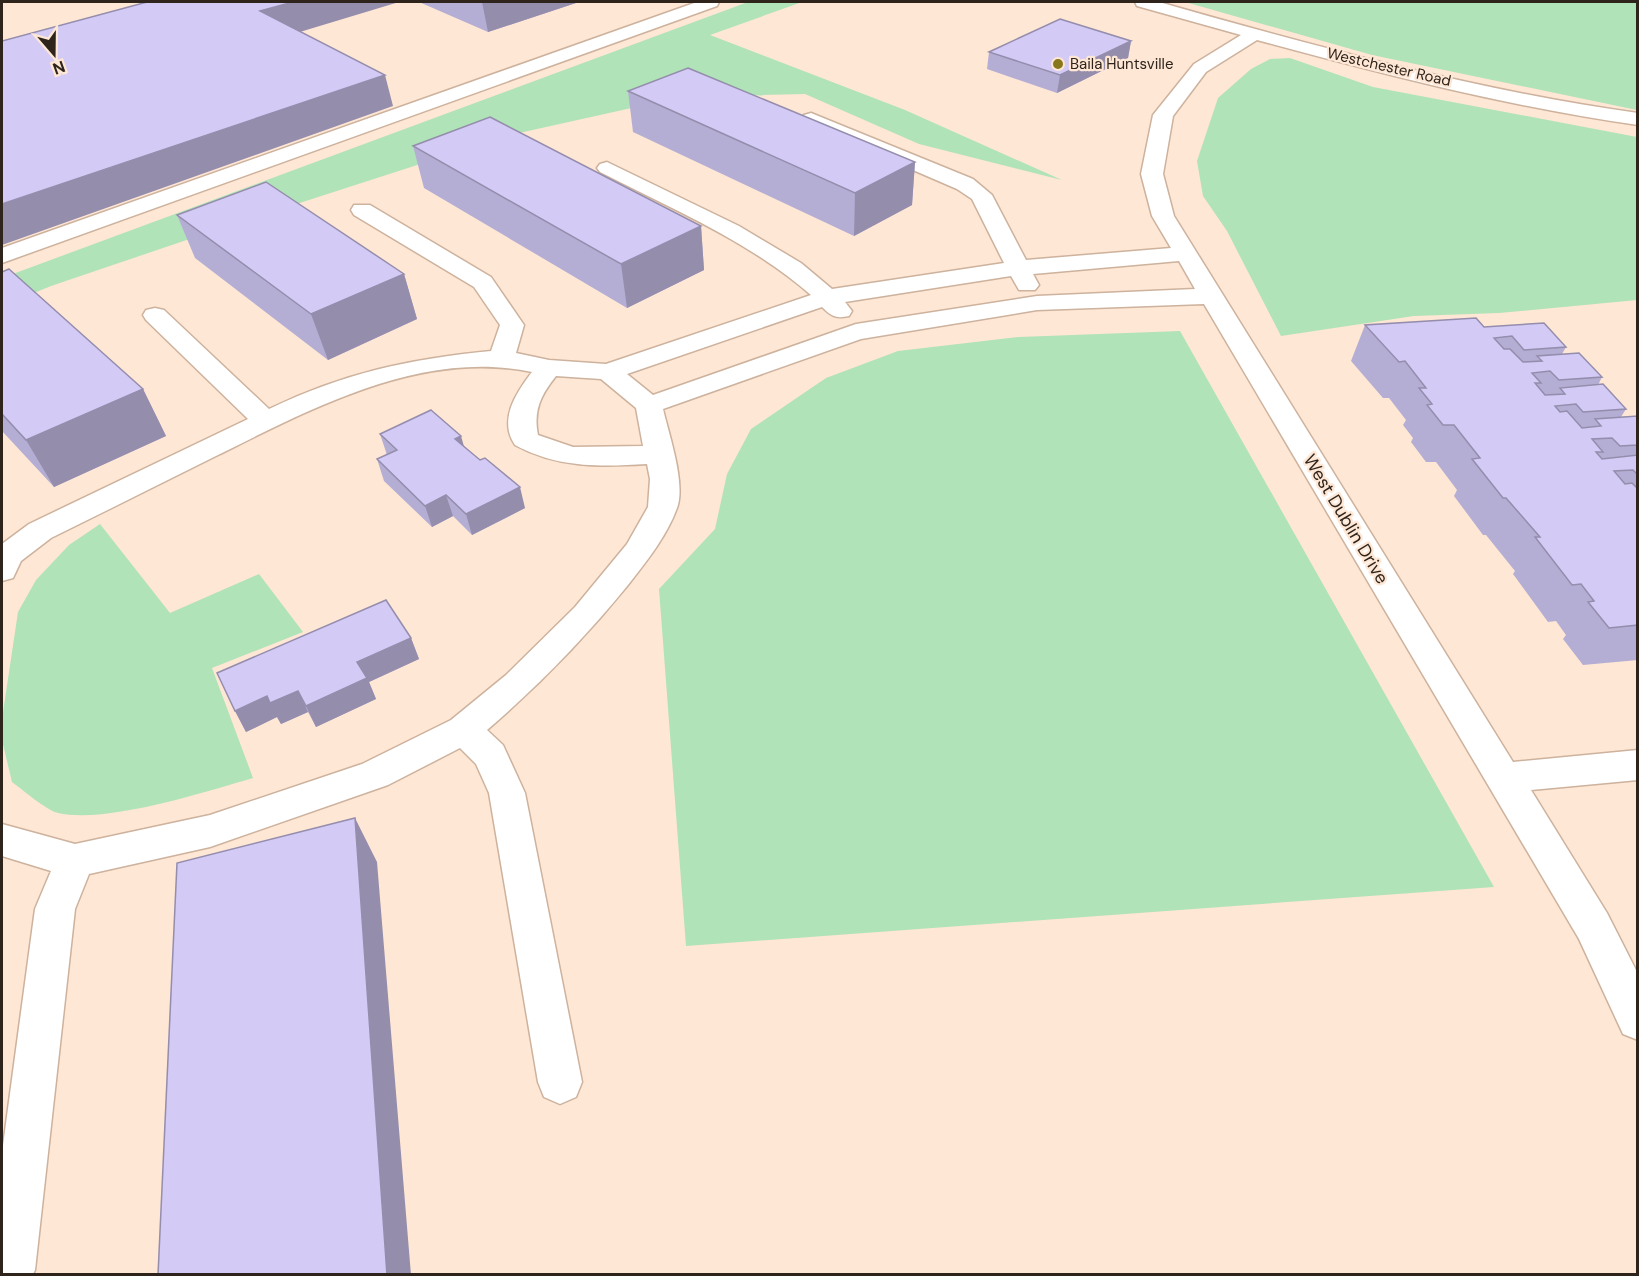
<svg xmlns="http://www.w3.org/2000/svg" width="1639" height="1276" font-family="'DM Sans',sans-serif">
<style>
.green{fill:#b0e3b8}
.lines{fill:none;stroke-linecap:round;stroke-linejoin:round}
.minor-casing{stroke:#cdb29d;stroke-width:3}
.minor{fill:#fff;fill-rule:evenodd}
.wall{fill:#b5aed4}
.shaded-wall{fill:#948dac}
.building{fill:#d3caf6;stroke:#948dac;stroke-width:1.5}
.poi-dot{fill:#89771c;stroke:#fee7d5;stroke-width:2}
.labels{text-anchor:middle;stroke-width:4.5;stroke-linejoin:round;paint-order:stroke}
.far-poi-label{font-size:15px;fill:#2e241b;stroke:#fee7d5;text-anchor:start}
.far-street-label{font-size:15px;fill:#2e241b;stroke:#fee7d5}
.street-label{font-size:18px;fill:#2e241b;stroke:#fee7d5}
</style>
<rect width="100%" height="100%" fill="#fee7d5"/>
<path class="green" d="M748,2H802L710,35L905,110L1062,180L919,144L805,94L681,97L510,135L222,228L51,286L2,306V278Z
M1185,2H1637V110L1372,55Z
M1290,58L1373,87L1637,137V300L1499,313L1414,316L1281,336L1227,231L1203,196L1197,161L1218,98L1251,69L1270,59Z
M1180,331L1494,887L686,946L659,589L715,529L727,474L751,429L826,378L898,351L1019,337Z
M100,524L170,613L259,574L303,632L212,668L253,778C204,792 106,824 58,813C46,810 23,790 12,782L2,740V719L18,612L36,580L69,545Z"/>
<g class="lines">
<defs>
<path id="minor" d="M697,2H719L717,6L2,263V248Z
M1135,2H1159C1313,46 1479,91 1638,113V125C1510,107 1382,74 1257,40L1206,72L1173,116L1163,174L1174,216L1513,762L1638,750V780L1531,790L1607,913L1638,974V1040L1623,1034L1579,939L1204,304L1037,310L861,339L663,409C669,435 686,484 677,508C667,536 646,562 628,585C585,638 538,686 487,730L503,745L525,793L582,1082L576,1097L560,1104L544,1097L538,1082L489,793L476,764L460,748L388,785L210,847L89,874L75,909L35,1270L33,1274H2V1153L35,909L51,871L2,856V824L75,844L210,815L362,764L451,720L506,675L575,607L627,544L648,507L650,479L647,464C600,467 557,468 515,445C498,420 516,393 532,372C422,349 313,408 218,455C162,483 106,511 51,538L21,561L13,578L2,581V544L29,524L248,419L146,320L143,315L146,310L155,308L164,310L269,409C344,373 409,359 491,351L500,325L474,287L354,215L351,210L354,205H370L491,277L524,325L516,353L549,360L606,364L811,295C749,241 672,209 600,172L597,168L600,164L607,162L739,226L801,263L832,289L1004,263L972,199L957,189L804,123L801,119L804,115L811,113L973,179L992,195L1026,260L1171,248L1152,216L1141,174L1153,115L1194,64L1241,35L1137,6ZM1179,261L1195,289L1037,296L856,324L653,395L627,374L822,307C831,316 836,319 849,316L852,311L845,302L1011,276L1019,290H1035L1039,285L1033,274ZM556,376L601,379L636,408L643,446L573,447L538,435C533,410 541,395 556,376Z"/>
</defs>
<use href="#minor" class="minor-casing"/>
<use href="#minor" class="minor"/>
</g>
<path class="wall" d="M419,2H579L488,32Z
M1131,41L1128,58L1057,93L987,69L989,52Z
M628,91L915,162L912,205L854,236L633,132Z
M413,146L701,226L704,270L627,308L424,188Z
M177,215L404,274L417,319L328,360L195,258Z
M2,272L143,389L166,436L54,487L2,431Z
M1365,325L1484,327L1566,347L1562,354L1602,377L1598,385L1626,409L1621,417L1638,416V660L1583,665L1563,639L1566,635L1556,621L1548,622L1513,574L1515,571L1486,535H1483L1454,496L1457,490L1436,462H1426L1411,442L1413,438L1403,425L1406,420L1389,398H1383L1351,361Z
M380,434L464,446L525,508L472,535L453,516L432,527L384,481L377,459L387,455Z
M411,638L419,659L369,682L376,699L316,727L308,712L281,724L277,717L246,732L235,711Z"/>
<path class="shaded-wall" d="M293,2H399L270,41L260,11Z
M482,2H579L488,32Z
M1131,41L1128,58L1057,93L1060,75Z
M385,75L393,106L2,245V204Z
M915,162L912,205L854,236L855,193Z
M701,226L704,270L627,308L621,264Z
M404,274L417,319L328,360L311,314Z
M143,389L166,436L54,487L26,440Z
M461,436L467,457L455,439Z
M520,487L525,508L472,535L466,514Z
M446,495L453,516L432,527L425,506Z
M411,638L419,659L369,682L376,699L316,727L306,706L357,662Z
M298,691L308,712L281,724L277,717L246,732L235,711L267,696Z
M355,818L377,862L411,1275H387Z"/>
<path class="building" d="M147,2H293L260,11L385,75L2,204V41Z
M1060,19L1131,41L1060,75L989,52Z
M688,68L915,162L855,193L628,91Z
M490,117L701,226L621,264L413,146Z
M266,182L404,274L311,314L177,215Z
M9,269L143,389L26,440L2,414V272Z
M1476,318L1484,327L1544,323L1566,347L1524,350L1512,336L1494,338L1504,349H1510L1523,362L1542,361L1537,356L1579,353L1602,377L1559,380L1550,371L1532,373L1541,383H1535L1545,395L1565,394L1560,388L1603,384L1626,409L1583,412L1576,404L1555,406L1560,412L1567,411L1582,428L1601,426L1595,419L1638,416V445L1620,446L1612,438L1592,439L1603,452H1596L1602,459L1638,455V475L1633,470L1614,471L1625,484L1632,483L1638,489V625L1609,628L1588,602L1594,601L1581,584L1572,585L1535,537H1540L1506,498H1503L1472,459L1480,458L1454,425H1443L1427,405L1432,404L1419,388H1426L1405,361L1399,362L1365,325Z
M431,410L461,436L455,439L480,460L485,458L520,487L466,514L446,495L425,506L377,459L397,450L380,434Z
M386,600L411,638L357,662L367,678L306,706L298,691L270,703L267,696L235,711L217,673Z
M355,818L387,1275H158L177,863Z"/>
<circle class="poi-dot" cx="1058" cy="64" r="6"/>
<g class="labels">
<g class="far-poi-label">
<text x="1070" y="69">Baila Huntsville</text>
</g>
<g class="far-street-label">
<text transform="translate(1389 67) rotate(13)" y="5">Westchester Road</text>
</g>
<g class="street-label">
<text transform="translate(1346 519) rotate(59)" y="6">West Dublin Drive</text>
</g>
</g>
<rect width="1639" height="1276" fill="none" stroke="#2e241b" stroke-width="6"/>
<g transform="translate(54 54) rotate(160)" stroke="#fee7d5" stroke-width="4.5" paint-order="stroke">
<path d="M0-4.5L10 22L0 15L-10 22Z" fill="#2e241b"/>
<text y="-9" font-size="16" font-weight="bold" text-anchor="middle" fill="#2e241b">N</text>
</g>
</svg>
